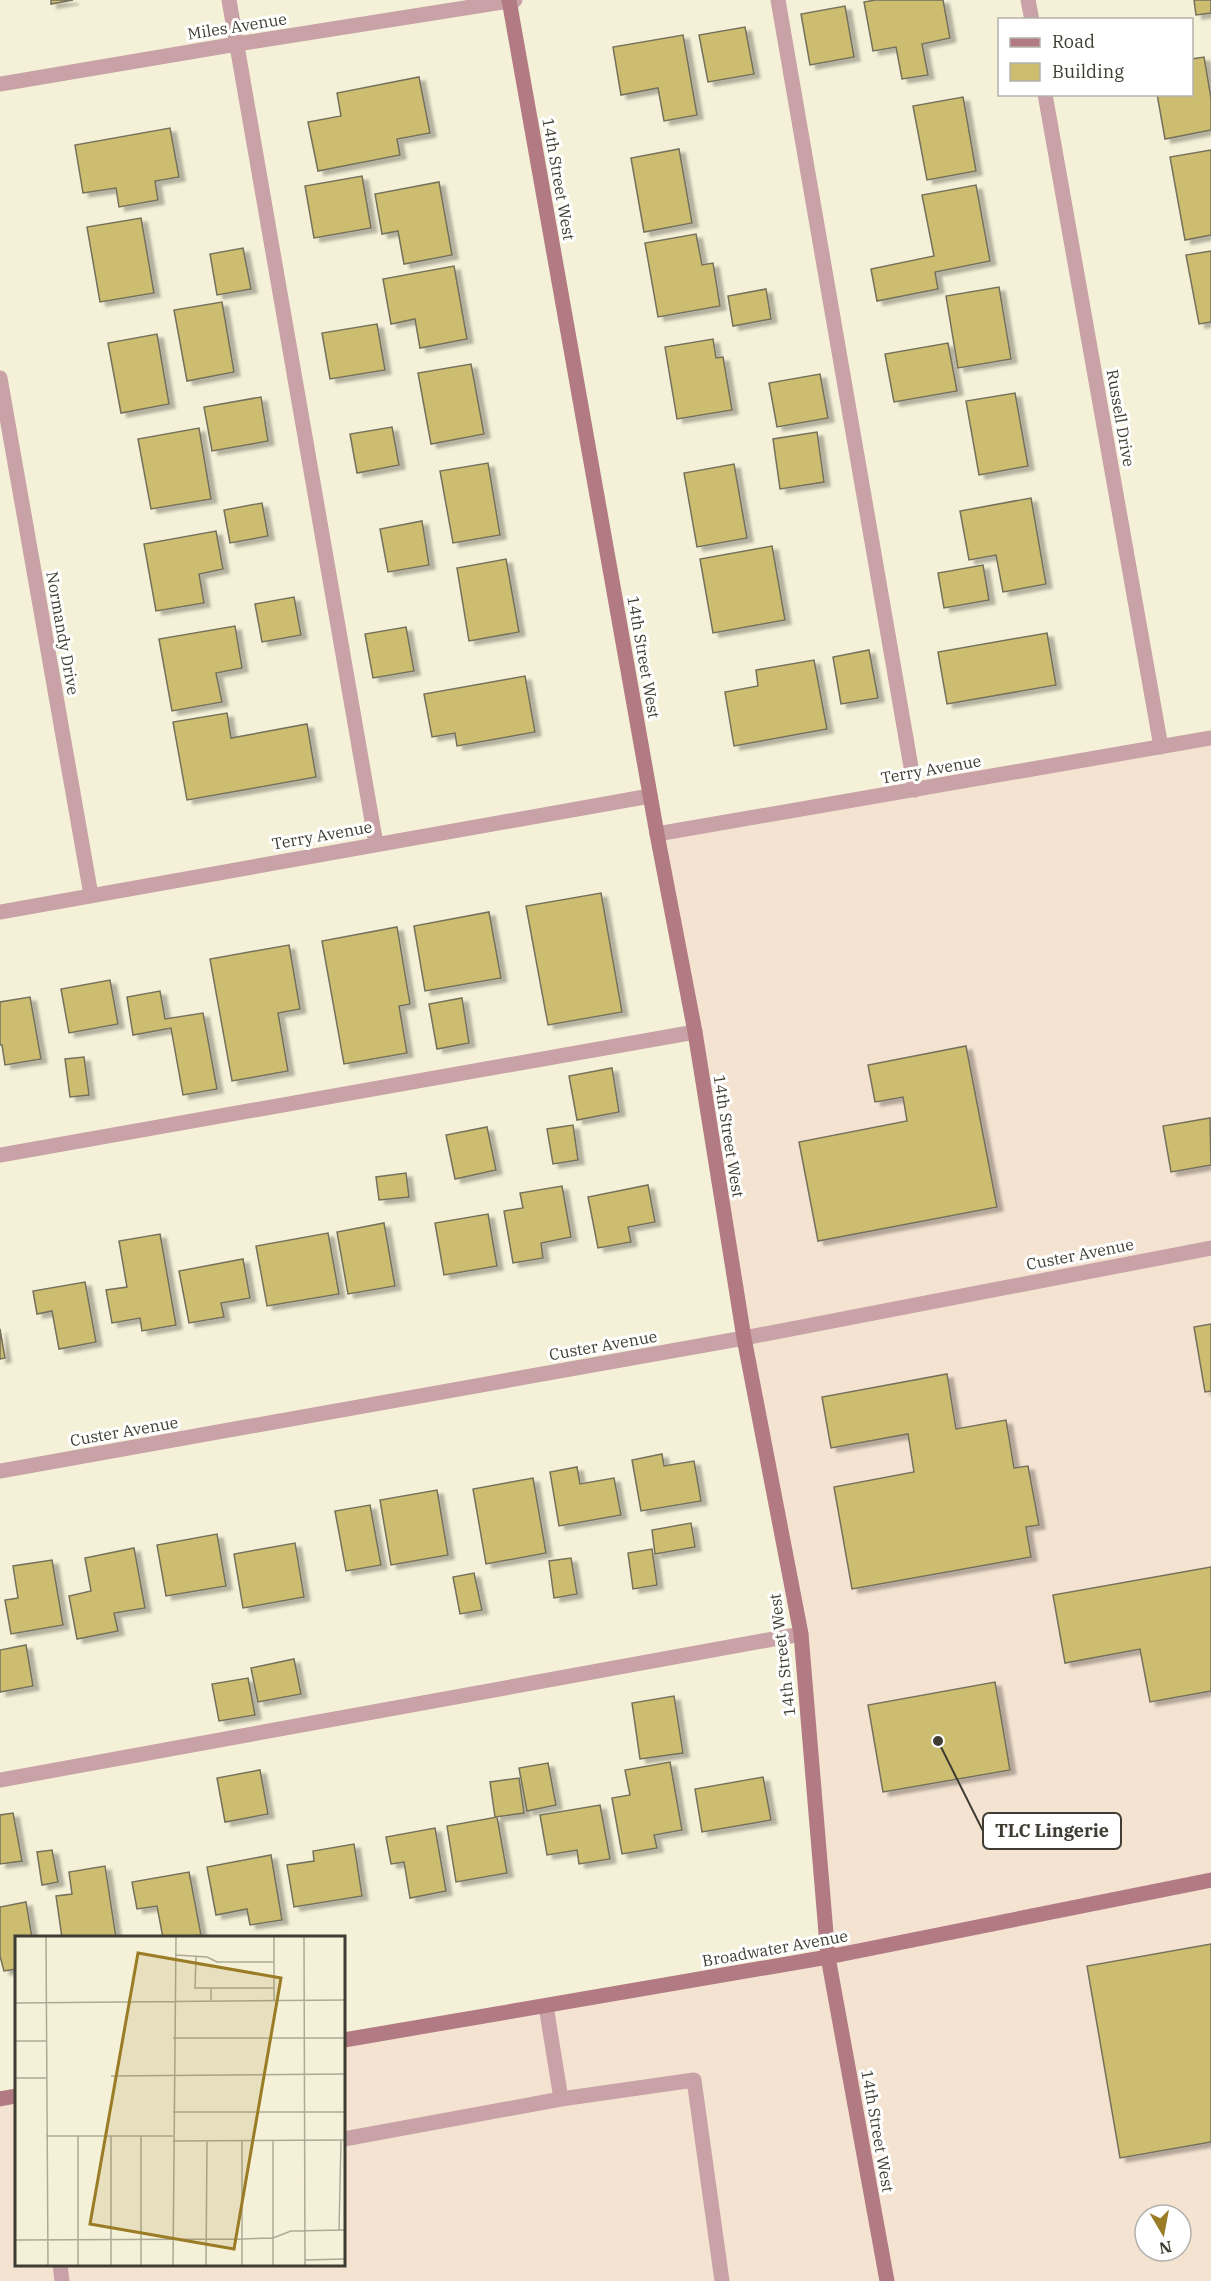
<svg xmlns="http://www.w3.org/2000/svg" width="1211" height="2281" font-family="'IBM Plex Serif',serif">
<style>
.commercial{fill:#f4e3d1;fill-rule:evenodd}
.building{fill:#cdbd6f;stroke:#75715c;stroke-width:1.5;filter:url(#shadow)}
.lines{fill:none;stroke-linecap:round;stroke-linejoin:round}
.lane{stroke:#c8a2a6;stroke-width:15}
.street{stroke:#c8a2a6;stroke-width:15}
.secondary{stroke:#b27b83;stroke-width:15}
.labels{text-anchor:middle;stroke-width:6;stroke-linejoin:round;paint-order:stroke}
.street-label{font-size:16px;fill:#3f3d33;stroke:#fff}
.inset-road{fill:none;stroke:#aca996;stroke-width:1.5}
.view{fill:#997c25;fill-opacity:0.15;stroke:#997c25;stroke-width:3}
.inset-edge{fill:none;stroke:#3f3d33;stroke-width:3}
.leader{fill:none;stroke:#3f3d33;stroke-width:2}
.callout-dot{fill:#3f3d33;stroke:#fff;stroke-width:2}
.callout{fill:#fff;stroke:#3f3d33;stroke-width:2}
.callout-label{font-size:18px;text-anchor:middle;font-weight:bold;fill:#3f3d33}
</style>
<defs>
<filter id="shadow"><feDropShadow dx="6" dy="4" stdDeviation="1.5" flood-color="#0004"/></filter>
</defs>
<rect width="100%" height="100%" fill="#f5f1d8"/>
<path class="commercial" d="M1211,738V2281H0V2099L16,2096V2264H344V2040L828,1957L801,1634L657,834ZM1145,2215H1181V2251H1145Z"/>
<path class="building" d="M51,0H73L51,4Z
M875,0H943L950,38L922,44L928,75L902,79L896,47L873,51L864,2Z
M1194,0H1211V13L1196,15Z
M845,6L854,57L810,65L801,14Z
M745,27L754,74L708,82L699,35Z
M683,35L697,115L664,121L658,88L621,95L613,47Z
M1204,57L1211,98V130L1165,139L1157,94H1192V59Z
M419,77L430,133L397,139L400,155L318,171L308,122L341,116L337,93Z
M963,97L976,171L927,180L913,106Z
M170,128L179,177L155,181L158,200L119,207L116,188L83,193L75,145Z
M679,149L692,223L644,232L631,158Z
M1211,150V235L1185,240L1170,157Z
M362,176L371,228L314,238L305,186Z
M439,182L452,255L404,264L398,231L382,234L375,194Z
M976,185L990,261L935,272L938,289L877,301L871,269L934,256L922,195Z
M141,218L154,293L100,302L87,227Z
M696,234L702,265L713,263L720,306L658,317L645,243Z
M243,248L251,289L217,295L210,254Z
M1211,251V322L1199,324L1186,255Z
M454,266L467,339L420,348L415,319L391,324L383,279Z
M999,287L1011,359L958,368L946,296Z
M766,289L771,319L733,326L728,296Z
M222,302L234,372L187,381L174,310Z
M377,324L385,370L330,379L322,333Z
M157,334L169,404L121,413L108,343Z
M713,339L716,358L723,357L732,410L677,419L665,347Z
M948,343L957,391L894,402L885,354Z
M471,364L484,434L431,444L418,373Z
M820,374L828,418L777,427L769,383Z
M1015,393L1028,466L979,475L966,401Z
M261,397L268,441L212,451L204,407Z
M392,427L399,465L357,473L350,434Z
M199,428L211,499L151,509L138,439Z
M817,432L824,482L780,489L773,439Z
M488,463L500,535L453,543L440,471Z
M734,464L747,538L697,547L684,473Z
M1031,498L1046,584L1003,592L996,555L969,560L960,511Z
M262,503L268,536L230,543L224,510Z
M422,521L429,565L388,572L380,529Z
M216,531L223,569L199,574L204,603L156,611L144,544Z
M772,546L785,620L713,633L700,559Z
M506,559L519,632L469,641L457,568Z
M983,565L989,600L944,608L938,573Z
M294,597L301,635L262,642L255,604Z
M235,626L242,668L216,673L222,702L172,711L159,639Z
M406,627L414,671L373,678L365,634Z
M1047,633L1056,685L947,704L938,652Z
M869,650L878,698L841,704L833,657Z
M814,660L827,729L734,746L725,692L758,686L756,670Z
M525,676L535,732L457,746L455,733L432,737L424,694Z
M227,713L231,738L307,724L316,777L187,800L173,722Z
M601,893L622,1012L548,1025L526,906Z
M489,912L501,978L425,991L414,926Z
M397,927L410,1004L399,1006L407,1053L344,1064L322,941Z
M289,945L300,1009L278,1013L288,1071L232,1081L210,959Z
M110,980L118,1024L69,1033L61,989Z
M160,991L165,1019L203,1013L217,1089L183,1095L171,1028L133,1035L127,997Z
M30,997L41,1059L5,1065L2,1045H0V1002Z
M462,998L469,1043L437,1049L429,1004Z
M966,1046L997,1207L818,1241L799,1142L907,1121L903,1097L875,1102L868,1065Z
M84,1057L89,1095L70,1097L65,1059Z
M612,1068L619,1112L577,1120L569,1076Z
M1210,1118L1211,1165L1171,1172L1163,1126Z
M573,1125L578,1160L553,1164L547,1129Z
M487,1127L496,1170L455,1179L446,1135Z
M406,1173L409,1197L379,1200L376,1177Z
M648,1185L655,1222L628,1227L631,1242L598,1248L588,1197Z
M562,1186L571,1237L541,1243L543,1258L513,1263L504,1211L523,1208L520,1193Z
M488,1214L497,1266L444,1275L435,1223Z
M384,1223L395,1286L348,1294L337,1232Z
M328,1233L339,1294L267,1306L256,1246Z
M160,1234L176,1325L142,1331L140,1318L112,1323L106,1290L127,1287L119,1241Z
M243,1259L250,1298L221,1303L224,1317L189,1323L179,1271Z
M85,1282L96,1342L59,1349L52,1311L37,1314L33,1291Z
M1211,1324V1391L1205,1392L1194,1327Z
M0,1329L5,1358L0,1359Z
M947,1374L956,1429L1006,1420L1014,1468L1028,1466L1039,1525L1026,1527L1031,1557L852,1589L834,1487L914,1472L908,1434L831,1448L822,1397Z
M662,1454L664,1466L694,1461L701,1501L641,1511L632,1460Z
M577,1467L580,1484L614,1478L621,1515L559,1526L550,1472Z
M533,1478L546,1553L486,1564L473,1489Z
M437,1490L448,1555L391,1565L380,1500Z
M370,1505L381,1565L346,1571L335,1511Z
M691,1523L695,1547L655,1554L652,1530Z
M217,1534L226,1586L166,1596L157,1545Z
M295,1543L304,1597L243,1608L234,1554Z
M134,1548L145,1608L114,1613L118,1631L77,1639L69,1596L91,1591L85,1558Z
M652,1549L657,1585L633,1589L628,1553Z
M571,1558L577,1594L554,1598L549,1561Z
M52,1560L63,1625L11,1634L5,1600L18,1598L13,1566Z
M1211,1567V1691L1150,1702L1140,1649L1065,1663L1053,1595Z
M474,1573L482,1610L460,1614L453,1577Z
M26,1645L33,1686L0,1692V1650Z
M294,1659L301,1694L258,1702L251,1668Z
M248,1678L255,1715L219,1721L212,1684Z
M995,1682L1010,1770L883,1792L868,1705Z
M674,1696L683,1753L640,1759L632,1703Z
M670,1762L682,1830L654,1835L657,1848L622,1854L612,1798L630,1795L625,1770Z
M548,1763L556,1805L527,1811L519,1768Z
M260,1770L268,1814L225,1822L217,1778Z
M763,1777L771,1820L702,1832L695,1789Z
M519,1778L524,1813L495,1817L490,1782Z
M600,1805L610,1859L579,1864L577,1850L547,1855L540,1815Z
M13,1813L22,1861L0,1864V1815Z
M497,1817L507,1873L456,1882L447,1826Z
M435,1828L446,1891L410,1898L404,1862L391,1864L386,1837Z
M354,1844L362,1896L294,1907L287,1865L314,1861L313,1851Z
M52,1850L58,1882L42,1885L37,1852Z
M271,1855L282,1920L250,1925L247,1909L216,1915L207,1867Z
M105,1866L116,1938H62L56,1896L72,1894L69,1872Z
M189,1872L201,1935L163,1938L157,1906L137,1909L132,1882Z
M26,1902L32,1938H16V1969L4,1971L0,1956V1907Z
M1211,1944V2142L1120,2158L1087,1966Z"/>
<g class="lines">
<path class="lane" d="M229,0L376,844
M778,0L915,790
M0,1155L695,1032
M0,1780L801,1634
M561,2099L694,2080L722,2281
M344,2139L561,2099L546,2006
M60,2264L62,2281"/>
<path class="street" d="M1028,0L1032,20
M0,84L237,44L515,0
M1045,94L1161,747
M0,378L91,895
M657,834L1211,738
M0,912L650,796
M0,1471L744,1338L1211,1248"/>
<path class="secondary" d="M509,0L657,834L695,1032L744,1338L801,1634L828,1957L887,2281
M344,2040L828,1957L1211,1880
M0,2099L16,2096"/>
</g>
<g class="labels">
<g class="street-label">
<text transform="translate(237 26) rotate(-9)" y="6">Miles Avenue</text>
<text transform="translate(559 179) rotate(80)" y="6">14th Street West</text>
<text transform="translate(1121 418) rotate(80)" y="6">Russell Drive</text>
<text transform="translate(63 633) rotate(80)" y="6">Normandy Drive</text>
<text transform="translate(644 657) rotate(80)" y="6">14th Street West</text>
<text transform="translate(931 769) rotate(-10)" y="6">Terry Avenue</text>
<text transform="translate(322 835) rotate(-10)" y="6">Terry Avenue</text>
<text transform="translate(729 1136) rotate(81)" y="6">14th Street West</text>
<text transform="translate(1080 1254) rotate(-11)" y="6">Custer Avenue</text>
<text transform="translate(603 1345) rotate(-10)" y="6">Custer Avenue</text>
<text transform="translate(124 1431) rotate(-10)" y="6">Custer Avenue</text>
<text transform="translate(782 1655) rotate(-97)" y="6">14th Street West</text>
<text transform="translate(775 1948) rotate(-10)" y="6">Broadwater Avenue</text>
<text transform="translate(878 2131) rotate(80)" y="6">14th Street West</text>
</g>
</g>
<g transform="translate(15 1936)">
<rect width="330" height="330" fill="#f5f1d8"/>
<path class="inset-road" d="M31,0L33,330M289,0L290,330M161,19L192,21L202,26H259V0M181,21L180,52H196M196,64V52H259M259,64V26M0,67L330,64M158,102H330M0,105H31M96,140L330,138M0,142H31M158,176H330M31,200H158M96,200V330M158,205L330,204M227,205V330M258,205V330M324,294L326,204M0,304L227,303L258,302L276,295L330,294M290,324L330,323M63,330V200M126,330V200M158,330L161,0M191,330L192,205"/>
<path class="view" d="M123,17L266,42L219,313L75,288Z"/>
<rect width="330" height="330" class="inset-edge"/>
</g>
<path class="leader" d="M938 1741L983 1831"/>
<circle class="callout-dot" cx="938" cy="1741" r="6"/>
<rect class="callout" x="983" y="1813" width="138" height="36" rx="6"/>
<g class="callout-label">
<text x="1052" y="1837">TLC Lingerie</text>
</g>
<rect x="998" y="18" width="195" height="78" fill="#ffffff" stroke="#b2b1ad" stroke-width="1.5"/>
<rect x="1010" y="38" width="30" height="9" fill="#b27b83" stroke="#b2b1ad" stroke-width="1.5"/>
<text x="1052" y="48" font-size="18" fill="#3f3d33">Road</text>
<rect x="1010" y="63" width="30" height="18" fill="#cdbd6f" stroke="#b2b1ad" stroke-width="1.5"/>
<text x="1052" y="78" font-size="18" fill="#3f3d33">Building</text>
<g transform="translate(1163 2233) rotate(170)"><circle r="28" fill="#ffffff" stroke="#b2b1ad" stroke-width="1.5"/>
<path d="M0-4.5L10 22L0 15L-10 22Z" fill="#997c25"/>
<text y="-9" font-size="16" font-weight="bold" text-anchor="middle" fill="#3f3d33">N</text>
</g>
</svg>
